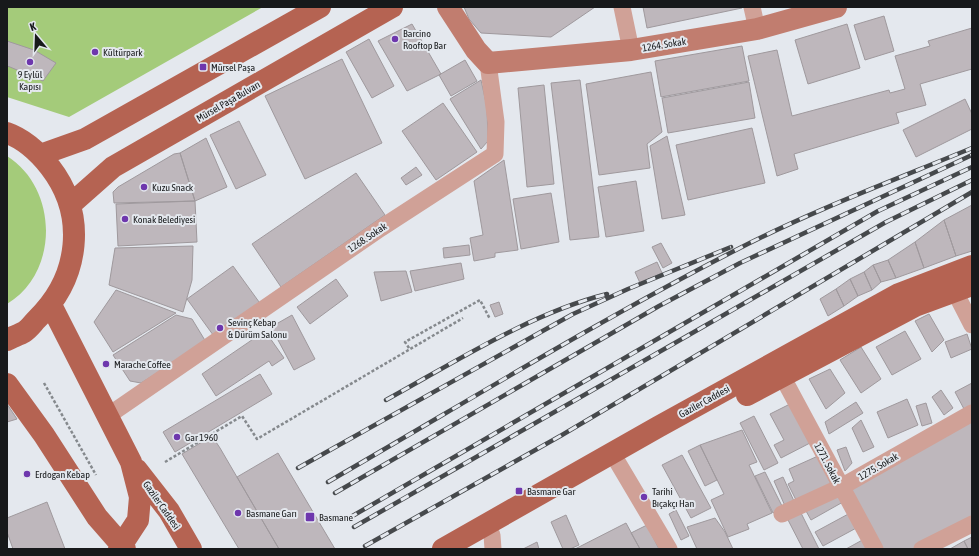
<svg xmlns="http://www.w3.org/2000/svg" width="979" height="556" font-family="'Asap Condensed',sans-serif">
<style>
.green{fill:#a4cb7a}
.building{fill:#beb7bc;stroke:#9f999d}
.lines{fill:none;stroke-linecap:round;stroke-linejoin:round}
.path{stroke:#85898d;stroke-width:2.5;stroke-dasharray:3 2;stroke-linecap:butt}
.street{stroke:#d0a197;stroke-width:17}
.secondary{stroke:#c17d6f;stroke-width:22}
.primary{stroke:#b56352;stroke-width:22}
.rail-casing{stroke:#46494c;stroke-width:4.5}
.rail{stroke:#e4e8ee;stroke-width:3;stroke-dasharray:9;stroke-linecap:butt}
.poi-dot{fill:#6e37ad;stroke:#e4e8ee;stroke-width:1.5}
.labels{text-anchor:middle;stroke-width:4;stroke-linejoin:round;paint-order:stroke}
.poi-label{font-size:10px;fill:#17191b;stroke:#e4e8ee;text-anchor:start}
.street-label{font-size:10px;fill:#17191b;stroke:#e4e8ee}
</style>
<rect width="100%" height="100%" fill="#e4e8ee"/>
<path class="green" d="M7,7H263L69,117L7,97Z
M7,156C58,188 60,272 7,304Z"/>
<path class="building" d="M464,7H595L551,37L481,33L469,19Z
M643,7H742V8L647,28Z
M884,16L894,51L865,60L854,25Z
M412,24L441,74L407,91L378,41Z
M847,24L860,68L808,84L795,40Z
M972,28V69L920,84L926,105L896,113L899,123L794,154L798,169L777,176L748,56L777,50L792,116L889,90L890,93L905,89L895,56L930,46L928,41Z
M369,39L394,86L372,98L346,52Z
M7,41L34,50L56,63L43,81L10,67L7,66Z
M742,46L749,81L661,97L655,61Z
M342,59L382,143L305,179L265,96Z
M465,60L477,81L451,96L439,75Z
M651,72L662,132L647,144L650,168L599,175L586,84Z
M481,80L487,107L488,141L481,149L450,99Z
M580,80L599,237L570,240L551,83Z
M749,82L755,118L668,133L662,98Z
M544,85L554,184L527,187L518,88Z
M965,99L972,114V129L916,157L903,130Z
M443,103L477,152L436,180L402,131Z
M239,121L266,175L236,189L210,135Z
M752,128L765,183L688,200L676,145Z
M667,136L685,215L662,219L650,146Z
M206,138L227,187L195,201L180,153Z
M180,153L195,201L114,203L113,192L118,187L174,154Z
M504,160L518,250L495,253V257L474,261L470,238L483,235L474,181Z
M416,167L422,175L406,185L401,178Z
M356,173L385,215L281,287L252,244Z
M636,181L644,231L606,237L598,187Z
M551,193L559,242L521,249L513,199Z
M195,201L197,242L118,246L116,204Z
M972,205V251L956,256L944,220Z
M944,220L956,256L924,268L915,242Z
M915,242L924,268L896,278L888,260Z
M661,243L672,263L663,268L652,247Z
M469,245L470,255L444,258L443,248Z
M193,246L192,280L183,312L109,285L115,248Z
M888,260L896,278L881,282L873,265Z
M657,262L662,273L640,283L635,272Z
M461,263L464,279L415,291L410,271Z
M873,265L881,282L872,290L864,272Z
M233,266L262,306L216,339L187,299Z
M406,271L412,292L381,301L374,272Z
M864,272L872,290L858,296L850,279Z
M336,279L348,296L310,324L297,307Z
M850,279L858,296L844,306L836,289Z
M836,289L844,306L828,316L820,299Z
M116,290L176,313L113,352L94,322Z
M499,302L503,314L495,317L490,305Z
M929,314L944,340L932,352L915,321Z
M176,315L192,319L206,342L141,383L130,381L113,355Z
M292,315L315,359L294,370L271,327Z
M265,331L284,358L272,366L269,361L216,396L202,374Z
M905,331L921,359L892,375L876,347Z
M967,334L972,349L951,358L945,342Z
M861,347L881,379L861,393L840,360Z
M830,369L845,393L826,409L809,379Z
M260,374L272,394L175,452L163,432Z
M972,383V405L964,409L955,392Z
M941,390L953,408L944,415L932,397Z
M907,399L918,425L888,438L877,412Z
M856,402L863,413L829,434L825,422Z
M926,403L932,423L922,426L916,406Z
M7,404L17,419L7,422Z
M790,404L810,443L781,458L774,445L784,440L770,414Z
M754,416L778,463L764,470L740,423Z
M861,420L874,447L863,452L852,428Z
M972,420V518L914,549H883L849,486Z
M742,430L757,462L749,465L772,513L747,524L749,529L728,537L711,500L724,494L700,445Z
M212,436L220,448L279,549H239L182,454Z
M700,445L717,480L705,486L688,451Z
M846,447L852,463L845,471L837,450Z
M278,453L335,549H279L237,477Z
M682,455L711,508L691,518L662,465Z
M818,456L831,484L796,500L788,484L794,481L789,469Z
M765,472L783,508L773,513L755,476Z
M783,477L794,501L785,506L774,481Z
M838,493L843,502L811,520L806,511Z
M47,502L65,549H13L7,532V518Z
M676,510L689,536L681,540L669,514Z
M800,511L819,549H803L787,518Z
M852,512L860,526L823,546L815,532Z
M566,515L579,545L570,549H563L551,522Z
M715,518L725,532L733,549H697L687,527Z
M626,523L640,549H575Z
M647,525L659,549H640L631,533Z
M972,537V549H968L964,541Z
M866,538L873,549H846Z
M964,541L968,549H950Z
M537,542L539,549H523Z"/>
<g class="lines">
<path class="path" d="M409,348L405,342L480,300L490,319
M44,383L96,475
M165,462L242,416L257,439L463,318"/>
<path class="street" d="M622,7L631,50
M752,7L757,29
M954,290L972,325
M782,376L875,549
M109,415L381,228L495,154L496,122L488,63
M618,463L669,549
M782,514L841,487L972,413
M492,535L493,549
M922,549L972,524"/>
<path class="secondary" d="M448,7L476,50L488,63L631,50L757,29L836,7"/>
<path class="primary" d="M7,133C24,139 39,153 50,167C87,215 80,277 37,319C33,323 29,329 24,332C19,335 12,337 7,340
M40,155L85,139L320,7
M70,205L113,167L392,7
M51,305L131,462L140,497L138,520L119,549
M7,384L44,435L97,517L125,549
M747,395L915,306L972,285
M137,470L169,511L191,549
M443,549L658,427L899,294L972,266"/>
<defs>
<path id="rail" d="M386,400C455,362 531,313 607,294
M298,468L573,314L628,289L731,247
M328,482C463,404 596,322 734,251C811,211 892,181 972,148
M335,493L659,306L740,263L972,155
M349,518L878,211L972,167
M354,527L886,222L972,180
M365,546L562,435L972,192"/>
</defs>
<use href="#rail" class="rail-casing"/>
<use href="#rail" class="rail"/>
</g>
<g class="poi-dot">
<circle cx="395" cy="39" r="4"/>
<circle cx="95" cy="52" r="4"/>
<circle cx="30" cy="62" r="4"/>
<rect x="199" y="63" width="8" height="8" rx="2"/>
<circle cx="144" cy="187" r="4"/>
<circle cx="125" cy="219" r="4"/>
<circle cx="220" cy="328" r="4"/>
<circle cx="106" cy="364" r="4"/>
<circle cx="177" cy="437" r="4"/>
<circle cx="27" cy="474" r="4"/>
<rect x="515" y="487" width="8" height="8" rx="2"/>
<circle cx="644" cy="497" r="4"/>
<circle cx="238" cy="513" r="4"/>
<rect x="305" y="512" width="10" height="10" rx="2"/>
</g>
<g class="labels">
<g class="poi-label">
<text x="403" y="37">Barcino<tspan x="403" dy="12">Rooftop Bar</tspan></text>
<text x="103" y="56">Kültürpark</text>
<text x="211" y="71">Mürsel Paşa</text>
<text x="30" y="78" text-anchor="middle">9 Eylül<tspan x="30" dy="12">Kapısı</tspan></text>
<text x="152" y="191">Kuzu Snack</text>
<text x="133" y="223">Konak Belediyesi</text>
<text x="228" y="326">Sevinç Kebap<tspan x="228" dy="12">&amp; Dürüm Salonu</tspan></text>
<text x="114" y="368">Marache Coffee</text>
<text x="185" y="441">Gar 1960</text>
<text x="35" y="478">Erdogan Kebap</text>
<text x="527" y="495">Basmane Gar</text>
<text x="652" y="495">Tarihi<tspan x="652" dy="12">Bıçakçı Han</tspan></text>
<text x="246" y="517">Basmane Garı</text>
<text x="319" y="521">Basmane</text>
</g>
<g class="street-label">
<text transform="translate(664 44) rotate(-9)" y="4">1264. Sokak</text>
<text transform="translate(228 101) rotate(-30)" y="4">Mürsel Paşa Bulvarı</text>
<text transform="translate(367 237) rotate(-34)" y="4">1268. Sokak</text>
<text transform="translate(704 401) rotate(-29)" y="4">Gaziler Caddesi</text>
<text transform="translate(828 463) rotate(62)" y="4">1271. Sokak</text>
<text transform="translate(878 466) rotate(-30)" y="4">1275. Sokak</text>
<text transform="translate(162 505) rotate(55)" y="4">Gaziler Caddesi</text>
</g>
</g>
<rect width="979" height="556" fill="none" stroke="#17191b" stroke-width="16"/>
<g transform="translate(36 36) rotate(341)" stroke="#e4e8ee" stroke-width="3" paint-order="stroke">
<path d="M0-3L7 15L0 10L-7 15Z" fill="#17191b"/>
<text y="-6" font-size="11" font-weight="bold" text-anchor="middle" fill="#17191b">K</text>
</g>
</svg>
